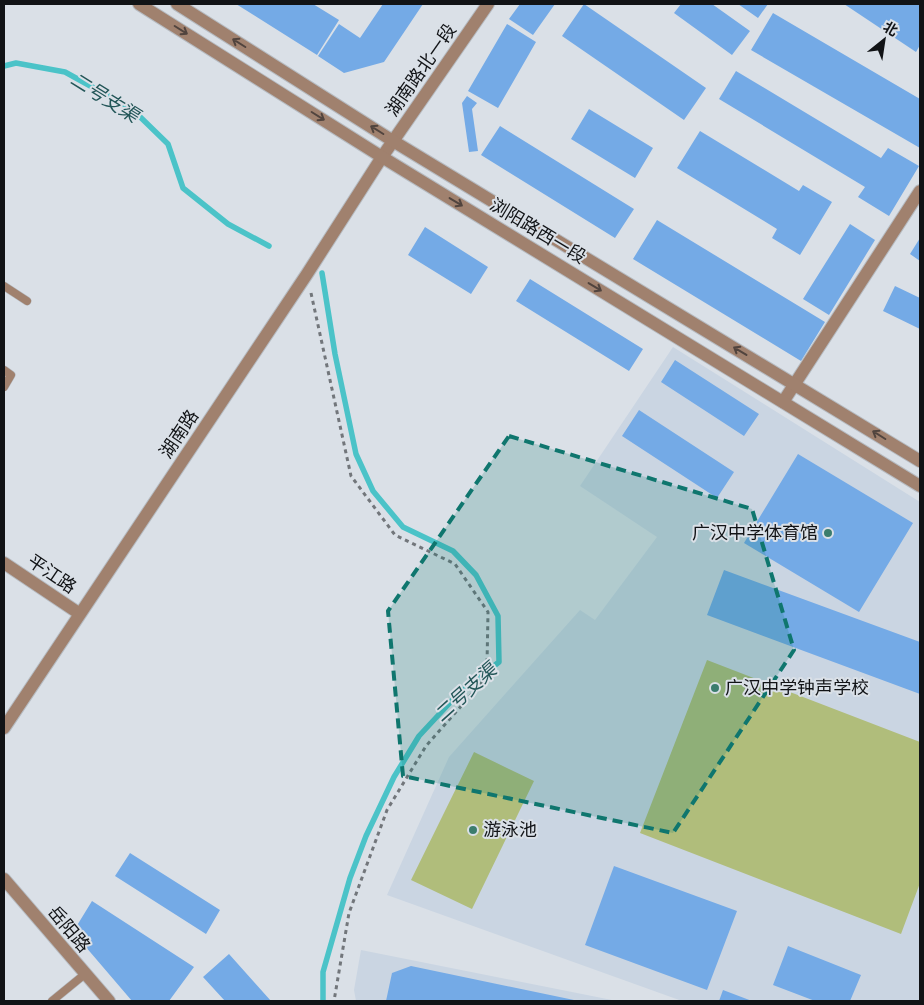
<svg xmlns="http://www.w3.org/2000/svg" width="924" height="1005" font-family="'Golos Text','Noto Sans SC',sans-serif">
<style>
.built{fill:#cad5e2}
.green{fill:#b0bd7b}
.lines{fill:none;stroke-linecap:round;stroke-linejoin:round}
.stream{stroke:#4bc3c8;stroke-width:5.5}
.building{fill:#74aae6}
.service-casing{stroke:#b6bbc1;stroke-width:9}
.minor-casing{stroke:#b6bbc1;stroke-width:14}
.tertiary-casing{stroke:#b6bbc1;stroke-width:14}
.path{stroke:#72767b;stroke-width:3;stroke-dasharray:4 4;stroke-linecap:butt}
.service{stroke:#a0816e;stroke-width:8}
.minor{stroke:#a0816e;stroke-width:12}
.tertiary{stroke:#a0816e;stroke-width:12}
.oneway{stroke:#51443e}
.marked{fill:#0f766e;fill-opacity:0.2;stroke:#0f766e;stroke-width:4;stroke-dasharray:10 6;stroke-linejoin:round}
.poi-dot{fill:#3b7d6d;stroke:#dae0e7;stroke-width:2}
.labels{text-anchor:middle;stroke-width:4;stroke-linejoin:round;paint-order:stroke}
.street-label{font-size:18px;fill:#111316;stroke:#dae0e7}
.poi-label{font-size:18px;fill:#111316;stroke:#dae0e7;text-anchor:start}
.water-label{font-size:19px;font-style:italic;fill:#235658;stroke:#dae0e7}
</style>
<rect width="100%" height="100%" fill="#dae0e7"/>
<path class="built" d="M673,347L920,502V1001H682L387,895L449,757L580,610L595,620L657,537L580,486Z
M361,950L617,1001H356L354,990Z"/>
<path class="green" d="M707,660L920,742V883L901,934L640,833Z
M474,752L534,781L472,909L411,880Z"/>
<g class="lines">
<path class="stream" d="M4,66L16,63L65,72L132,109L168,144L183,188L228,224L269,246
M322,273L335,354L356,454L373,491L403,527L453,551L476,575L498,616L499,662L458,694L419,736L394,777L366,836L350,878L323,972V1001"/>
</g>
<path class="building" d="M236,4H313L339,20L317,55Z
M383,4H423L384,62L344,73L318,56L339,24L360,38Z
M520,4H555L533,35L509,19Z
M584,4L706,88L684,120L562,36Z
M681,4H712L750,31L732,55L674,13Z
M738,4H768L758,18Z
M844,4H920V45L916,52Z
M773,13L920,99V148L751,50Z
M507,24L536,42L498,108L468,91Z
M736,71L881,158L888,148L919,166L889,216L858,197L865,187L719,99Z
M467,96L477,103L472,109L478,151L469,152L462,103Z
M589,109L653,148L635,178L571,139Z
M500,126L634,209L615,238L481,155Z
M700,131L799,191L803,185L832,202L800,255L772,238L777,229L677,168Z
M657,220L825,322L801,361L633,259Z
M850,224L875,240L829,315L803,299Z
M425,227L488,267L471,294L408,255Z
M920,238V261L910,254Z
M530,279L643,349L629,371L516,301Z
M895,286L920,298V329L883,311Z
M675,360L759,414L744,436L661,382Z
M639,410L734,472L717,498L622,436Z
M798,454L913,523L859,612L744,543Z
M724,570L920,642V694L707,615Z
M130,853L220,910L206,934L115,876Z
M614,866L737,911L707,990L585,945Z
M92,901L194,967L169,1001H132L73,932Z
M788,946L861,975L850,1001H815L773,985Z
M229,954L271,1001H225L203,977Z
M411,966L574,1000V1001H386L392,973Z
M723,990L752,1001H719Z"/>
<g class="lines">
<defs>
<path id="service" d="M4,286L27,301
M4,370L11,375L4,387
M52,1001L85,974"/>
<path id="minor" d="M783,402L920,191
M4,563L80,614
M4,728L307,274L382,157L488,4
M4,879L109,1001"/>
<path id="tertiary" d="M139,4L382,157L920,486
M177,4L393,141L920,461"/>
</defs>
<use href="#service" class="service-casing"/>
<use href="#minor" class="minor-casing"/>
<use href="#tertiary" class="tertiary-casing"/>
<path class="path" d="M311,293L351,476L395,535L455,564L488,612L487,664L484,680L426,746L387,810L349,913L334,1001"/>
<use href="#service" class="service"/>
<use href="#minor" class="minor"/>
<use href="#tertiary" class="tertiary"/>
</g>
<defs><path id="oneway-shaft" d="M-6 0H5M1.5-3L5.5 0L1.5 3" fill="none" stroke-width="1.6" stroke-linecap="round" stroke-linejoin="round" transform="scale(1.25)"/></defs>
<g class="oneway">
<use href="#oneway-shaft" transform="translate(181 30) rotate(32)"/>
<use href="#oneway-shaft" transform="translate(239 43) rotate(-148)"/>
<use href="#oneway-shaft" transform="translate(318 116) rotate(32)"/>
<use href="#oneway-shaft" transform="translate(377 130) rotate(-148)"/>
<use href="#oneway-shaft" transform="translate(456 202) rotate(31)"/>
<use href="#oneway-shaft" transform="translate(595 287) rotate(31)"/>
<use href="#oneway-shaft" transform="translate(740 351) rotate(-149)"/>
<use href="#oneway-shaft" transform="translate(879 435) rotate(-148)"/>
</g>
<path class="marked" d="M509,436L752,509L794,650L673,833L403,776L388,611Z"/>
<g class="poi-dot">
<circle cx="828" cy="533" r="5"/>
<circle cx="715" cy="688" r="5"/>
<circle cx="473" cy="830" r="5"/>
</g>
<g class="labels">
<g class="street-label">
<text transform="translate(421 70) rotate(-55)" y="6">湖南路北一段</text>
<text transform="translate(538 231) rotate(31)" y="6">浏阳路西一段</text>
<text transform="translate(179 434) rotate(-56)" y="6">湖南路</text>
<text transform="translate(52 574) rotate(34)" y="6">平江路</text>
<text transform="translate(69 929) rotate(50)" y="6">岳阳路</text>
</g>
<g class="poi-label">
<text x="818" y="539" text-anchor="end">广汉中学体育馆</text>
<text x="725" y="694">广汉中学钟声学校</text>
<text x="483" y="836">游泳池</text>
</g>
<g class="water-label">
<text transform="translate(105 97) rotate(32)" y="7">二号支渠</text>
<text transform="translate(465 692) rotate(-42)" y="7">二号支渠</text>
</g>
</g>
<rect width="924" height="1005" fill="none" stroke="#111316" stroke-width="10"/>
<g transform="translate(884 40) rotate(30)" stroke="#dae0e7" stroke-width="4" paint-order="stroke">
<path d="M0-4L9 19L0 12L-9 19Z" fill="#111316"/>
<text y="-8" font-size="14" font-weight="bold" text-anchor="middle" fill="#111316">北</text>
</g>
</svg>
